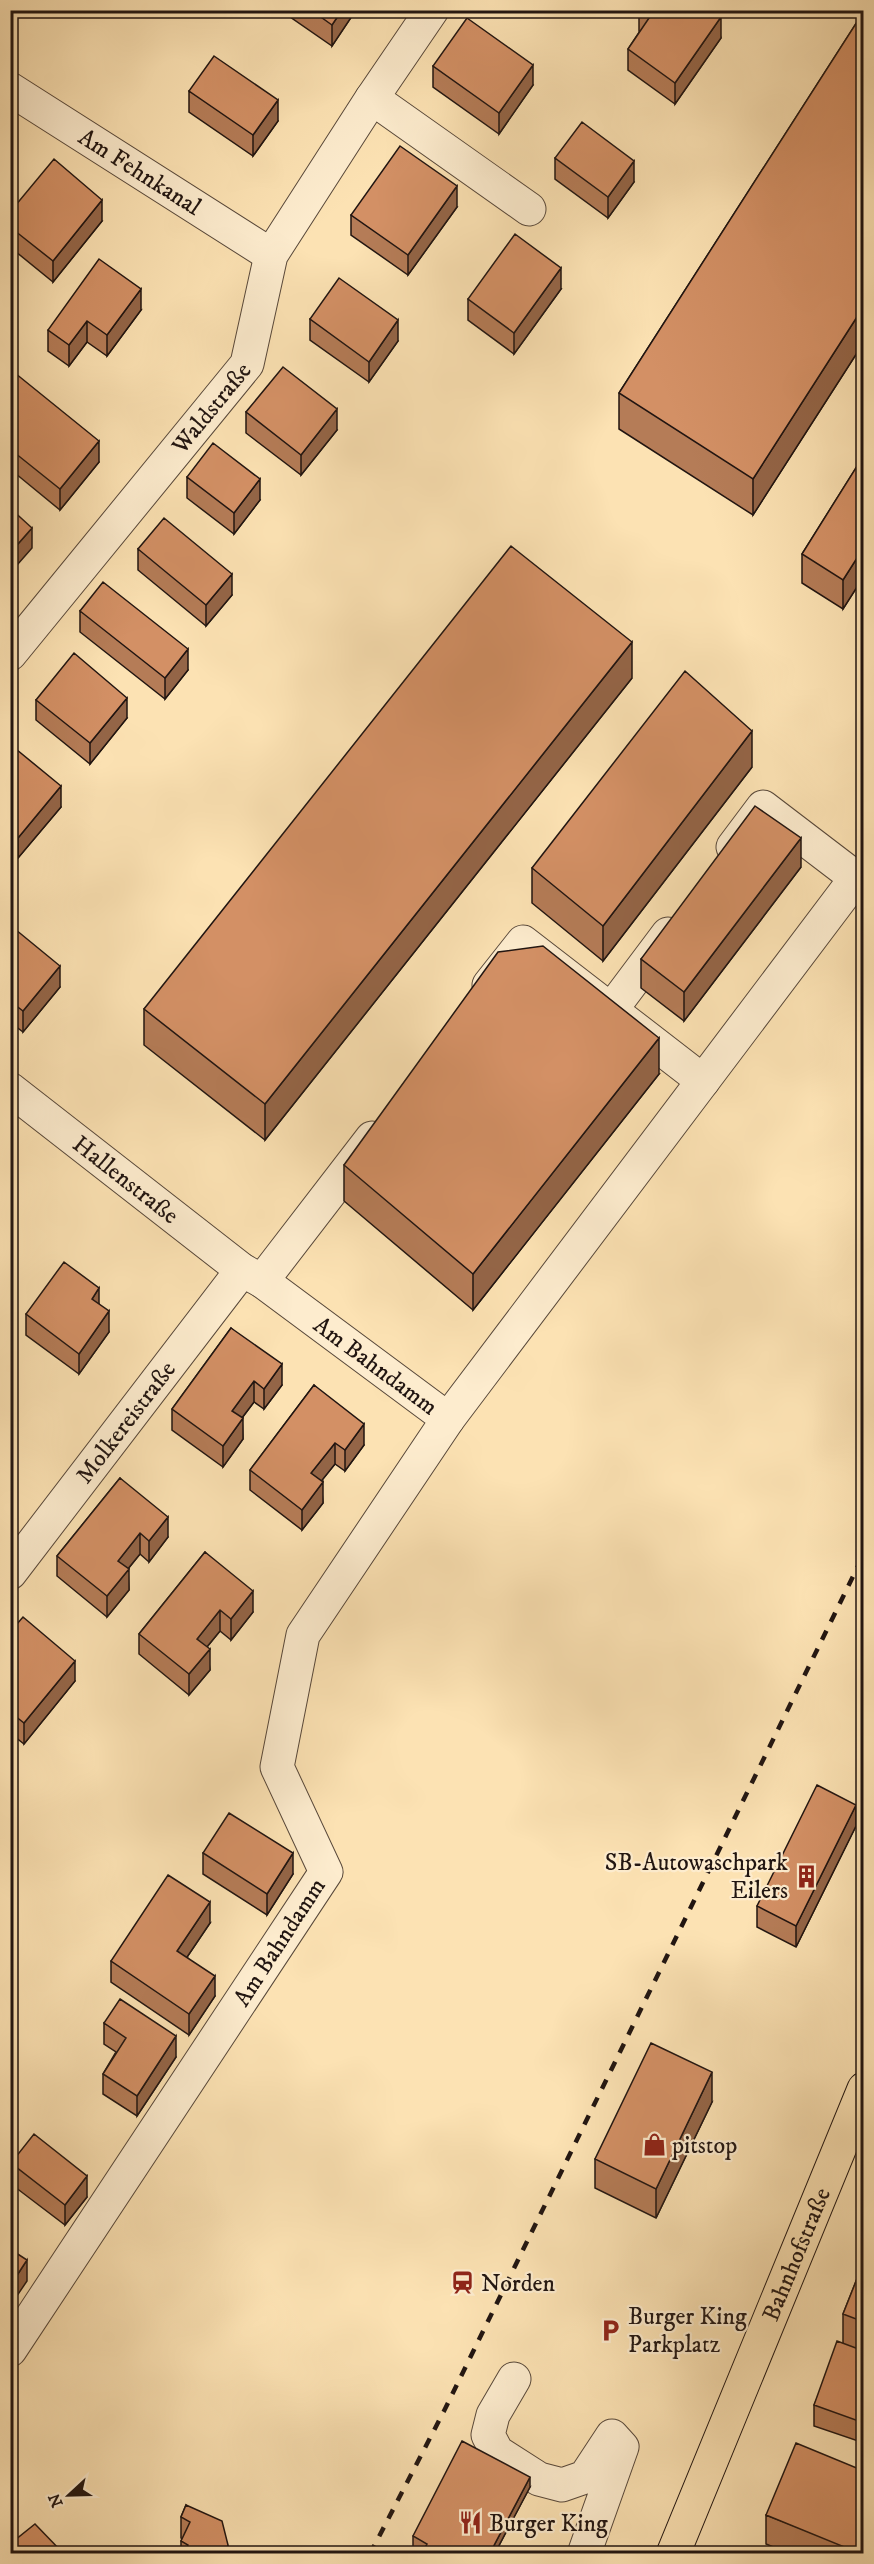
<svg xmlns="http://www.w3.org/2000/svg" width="874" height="2564" font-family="'IM FELL DW Pica',serif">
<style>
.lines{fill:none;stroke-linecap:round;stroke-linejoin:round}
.minor-casing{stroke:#58483a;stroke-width:35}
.major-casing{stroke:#211511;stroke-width:35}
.minor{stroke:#fdecce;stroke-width:33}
.major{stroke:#fce2b3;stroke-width:33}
.rail{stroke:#211511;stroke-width:4.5;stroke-dasharray:10 10;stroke-linecap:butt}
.wall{fill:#b57c57;stroke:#211511;stroke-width:1.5}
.shaded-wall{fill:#946547;stroke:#211511;stroke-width:1.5}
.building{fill:#d39065;stroke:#211511;stroke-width:1.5}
.labels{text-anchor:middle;stroke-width:4.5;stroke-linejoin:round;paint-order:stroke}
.street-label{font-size:24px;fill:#211511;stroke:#fdecce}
.poi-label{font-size:24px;fill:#211511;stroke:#fdecce;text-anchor:start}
</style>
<rect width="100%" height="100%" fill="#fce2b3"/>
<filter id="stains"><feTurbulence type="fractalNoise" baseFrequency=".00333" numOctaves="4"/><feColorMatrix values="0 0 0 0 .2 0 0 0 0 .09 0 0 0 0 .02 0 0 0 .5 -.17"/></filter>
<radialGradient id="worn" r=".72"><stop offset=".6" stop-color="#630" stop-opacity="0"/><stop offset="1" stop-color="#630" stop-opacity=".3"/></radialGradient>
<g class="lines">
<defs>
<g id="minor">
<path id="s1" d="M10,89L271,255"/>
<path d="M372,98L529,209"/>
<path id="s2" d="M10,654L247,364L271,255L372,98L432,10"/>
<path d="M489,985L523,942L611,1010L668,934"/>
<path d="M624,1020L703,1081"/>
<path id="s3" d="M10,1089L242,1270L262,1281L448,1419L303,1635L277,1767L326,1872L10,2350"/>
<path d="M262,1281L372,1138"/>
<path d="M448,1419L856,878L763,807L733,847"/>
<path id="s4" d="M10,1573L242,1270"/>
<path d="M514,2379L493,2415L488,2435L497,2452L539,2479L562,2485L585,2477L612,2436L622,2447L584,2554"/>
</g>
<g id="major">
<path id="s5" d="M673,2554L864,2089"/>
</g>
</defs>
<use href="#minor" class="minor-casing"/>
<use href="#major" class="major-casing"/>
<use href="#minor" class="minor"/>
<use href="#major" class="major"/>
<path class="rail" d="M370,2554L444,2411L864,1554"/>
</g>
<path class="wall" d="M283,10H356L332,46L283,12Z
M639,10H712L721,38L675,104L628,70V49L640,31H639Z
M864,11V342L753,515L619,429V393Z
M433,66L533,85L499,134L433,87Z
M189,91L278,121L253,156L189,112Z
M555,158L634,182L608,218L555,179Z
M457,207L408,275L351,235V215Z
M10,212L102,221L53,282L10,247Z
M561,289L514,354L468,320V299Z
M141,310L107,356L87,342L69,366L48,351V330Z
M310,319L398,341L369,382L310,340Z
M10,369L99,462L60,510L10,469Z
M246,412L337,430L301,475L246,433Z
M864,455V576L843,609L802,583V554Z
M187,477L260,500L234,534L187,498Z
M138,549L232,595L206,626L138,570Z
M80,611L188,670L165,699L80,632Z
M632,678L265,1140L144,1045V1009Z
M36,700L127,718L90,764L36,720Z
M10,746L61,807L18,858L10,852Z
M752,767L603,961L532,903V868Z
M801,867L684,1021L641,988V959Z
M10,925L60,987L23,1032L10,1022Z
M659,1074L473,1310L344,1201V1165Z
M99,1304L109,1332L79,1374L26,1335V1314Z
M231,1328L282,1385L264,1409L254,1402L242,1418L243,1439L223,1467L172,1430V1409Z
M314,1385L364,1445L345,1471L335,1464L321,1481L323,1503L302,1530L250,1490V1470Z
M120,1478L168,1537L149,1562L140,1554L128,1569L129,1590L107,1617L57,1576V1556Z
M205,1552L253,1612L231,1640L220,1631L207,1647L210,1670L189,1695L139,1654V1634Z
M10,1632L75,1681L24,1744L10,1733Z
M856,1826L796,1947L757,1927V1906Z
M203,1853L293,1874L267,1915L203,1874Z
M210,1923L187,1957L215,1996L189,2035L111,1982V1961Z
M104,2023L176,2057L137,2116L103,2094V2074L116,2052L104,2044Z
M712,2102L656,2218L595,2188V2159Z
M11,2163L87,2197L65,2225L11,2184Z
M864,2261V2443L814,2426V2405L843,2343V2314Z
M530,2487L495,2553H422V2552L413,2547V2536Z
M186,2505L228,2553H181V2541L182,2539L181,2538V2517Z
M766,2515L864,2553H788L766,2544Z"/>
<path class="shaded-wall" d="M342,10H356L332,46V25Z
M721,17V38L675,104V83Z
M533,65V85L499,134V113Z
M278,100V121L253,156V135Z
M634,161V182L608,218V197Z
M457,186V207L408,275V255Z
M102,200V221L53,282V261Z
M561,268V289L514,354V333Z
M141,289V310L107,356V335Z
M864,306V342L753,515V479Z
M398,320V341L369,382V362Z
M87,321V342L69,366V345Z
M337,409V430L301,475V455Z
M99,441V462L60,510V489Z
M260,479V500L234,534V513Z
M32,528V548L10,573V553Z
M864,547V576L843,609V580Z
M232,574V595L206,626V605Z
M632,642V678L265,1140V1104Z
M188,649V670L165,699V678Z
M127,698V718L90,764V743Z
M752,731V767L603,961V926Z
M61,786V807L18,858V838Z
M801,838V867L684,1021V992Z
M60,966V987L23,1032V1011Z
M659,1038V1074L473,1310V1274Z
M99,1288V1309L92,1299Z
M109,1311V1332L79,1374V1354Z
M282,1364V1385L264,1409V1389Z
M254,1381V1402L232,1431V1411Z
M243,1418V1439L223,1467V1446Z
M364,1424V1445L345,1471V1450Z
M335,1443V1464L311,1494V1473Z
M323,1482V1503L302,1530V1510Z
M168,1517V1537L149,1562V1541Z
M140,1533V1554L118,1581V1561Z
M129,1569V1590L107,1617V1596Z
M253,1591V1612L231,1640V1619Z
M220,1610V1631L197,1659V1639Z
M210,1649V1670L189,1695V1674Z
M75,1661V1681L24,1744V1723Z
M856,1805V1826L796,1947V1926Z
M293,1853V1874L267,1915V1894Z
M210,1902V1923L177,1972V1951Z
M215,1976V1996L189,2035V2014Z
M176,2036V2057L137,2116V2096Z
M712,2072V2102L656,2218V2189Z
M87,2176V2197L65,2225V2205Z
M27,2260V2281L10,2306V2286Z
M530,2477V2487L495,2553H490Z
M228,2545V2553H224Z"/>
<path class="building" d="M311,10H342L332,25Z
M640,10H712L721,17L675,83L628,49L649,18Z
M864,11V306L753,479L619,393Z
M467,18L533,65L499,113L433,66Z
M214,56L278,100L253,135L189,91Z
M582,122L634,161L608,197L555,158Z
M400,146L457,186L408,255L351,215Z
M54,159L102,200L53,261L10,227V212Z
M515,234L561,268L514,333L468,299Z
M99,259L141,289L107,335L87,321L69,345L48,330Z
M339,278L398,320L369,362L310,319Z
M283,367L337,409L301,455L246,412Z
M10,369L99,441L60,489L10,449Z
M213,443L260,479L234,513L187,477Z
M864,455V547L843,580L802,554Z
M10,508L32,528L10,553Z
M164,518L232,574L206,605L138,549Z
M511,546L632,642L265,1104L144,1009Z
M103,582L188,649L165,678L80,611Z
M74,653L127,698L90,743L36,700Z
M685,671L752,731L603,926L532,868Z
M11,745L61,786L18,838L10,831Z
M755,806L801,838L684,992L641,959Z
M10,925L60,966L23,1011L10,1001Z
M543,946L659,1038L473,1274L344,1165L498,952Z
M64,1262L99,1288L92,1299L109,1311L79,1354L26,1314Z
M231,1328L282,1364L264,1389L254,1381L232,1411L243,1418L223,1446L172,1409Z
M314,1385L364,1424L345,1450L335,1443L311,1473L323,1482L302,1510L250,1470Z
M120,1478L168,1517L149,1541L140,1533L118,1561L129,1569L107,1596L57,1556Z
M205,1552L253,1591L231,1619L220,1610L197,1639L210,1649L189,1674L139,1634Z
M23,1617L75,1661L24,1723L10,1712V1632Z
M817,1785L856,1805L796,1926L757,1906Z
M229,1813L293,1853L267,1894L203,1853Z
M168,1875L210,1902L177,1951L215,1976L189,2014L111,1961Z
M120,1999L176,2036L137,2096L103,2074L126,2038L104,2023Z
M651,2043L712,2072L656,2189L595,2159Z
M34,2134L87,2176L65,2205L11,2163Z
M10,2249L27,2260L10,2286Z
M864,2261V2322L843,2314Z
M837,2341L864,2351V2423L814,2405Z
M462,2441L530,2477L490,2553H422L427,2544L413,2536Z
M796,2443L864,2471V2553H859L766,2515Z
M186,2505L222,2521L228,2545L224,2553H184L188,2545L181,2541L190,2522L181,2517Z
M35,2524L63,2553H10V2544Z"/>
<defs>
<symbol id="building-bare" viewBox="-9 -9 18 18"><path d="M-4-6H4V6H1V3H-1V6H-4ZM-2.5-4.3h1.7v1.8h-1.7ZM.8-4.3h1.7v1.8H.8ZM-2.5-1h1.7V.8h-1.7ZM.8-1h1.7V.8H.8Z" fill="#8f2418" stroke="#fdecce" stroke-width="2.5" paint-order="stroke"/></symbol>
<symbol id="shop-bare" viewBox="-9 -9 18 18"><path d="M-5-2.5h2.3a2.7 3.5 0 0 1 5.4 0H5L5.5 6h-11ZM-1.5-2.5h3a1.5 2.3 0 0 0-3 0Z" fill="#8f2418" stroke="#fdecce" stroke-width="2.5" paint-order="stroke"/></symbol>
<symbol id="station-bare" viewBox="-9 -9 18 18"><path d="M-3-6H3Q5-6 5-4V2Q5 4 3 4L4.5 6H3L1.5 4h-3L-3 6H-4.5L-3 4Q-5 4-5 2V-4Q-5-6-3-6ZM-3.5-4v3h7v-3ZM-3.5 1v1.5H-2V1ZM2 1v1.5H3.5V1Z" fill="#8f2418" stroke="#fdecce" stroke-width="2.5" paint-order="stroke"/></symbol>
<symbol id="parking-bare" viewBox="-9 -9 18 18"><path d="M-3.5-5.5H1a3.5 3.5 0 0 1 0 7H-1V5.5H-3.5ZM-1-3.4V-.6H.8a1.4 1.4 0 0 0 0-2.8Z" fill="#8f2418" stroke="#fdecce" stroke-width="2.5" paint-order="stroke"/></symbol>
<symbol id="restaurant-bare" viewBox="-9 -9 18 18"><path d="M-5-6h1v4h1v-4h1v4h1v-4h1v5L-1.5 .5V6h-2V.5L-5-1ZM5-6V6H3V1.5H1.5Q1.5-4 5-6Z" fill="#8f2418" stroke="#fdecce" stroke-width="2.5" paint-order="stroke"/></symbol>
</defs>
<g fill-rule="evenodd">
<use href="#building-bare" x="790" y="1860" width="33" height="33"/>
<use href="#shop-bare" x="638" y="2128" width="33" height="33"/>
<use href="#station-bare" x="446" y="2266" width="33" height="33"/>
<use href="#parking-bare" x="594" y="2314" width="33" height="33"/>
<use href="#restaurant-bare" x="454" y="2506" width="33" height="33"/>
</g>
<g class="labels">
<g class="street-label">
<text dy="8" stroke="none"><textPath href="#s1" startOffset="154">Am Fehnkanal</textPath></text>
<text dy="8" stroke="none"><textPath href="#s2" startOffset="318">Waldstraße</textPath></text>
<text dy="8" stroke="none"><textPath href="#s3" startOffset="147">Hallenstraße</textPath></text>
<text dy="8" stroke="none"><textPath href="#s3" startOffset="459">Am Bahndamm</textPath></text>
<text dy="8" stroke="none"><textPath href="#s4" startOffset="190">Molkereistraße</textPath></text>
<text transform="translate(279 1942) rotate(-57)" y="8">Am Bahndamm</text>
<text dy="8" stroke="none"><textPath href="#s5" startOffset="324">Bahnhofstraße</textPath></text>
</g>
<g class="poi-label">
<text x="788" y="1870" text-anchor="end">SB-Autowaschpark<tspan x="788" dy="28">Eilers</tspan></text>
<text x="672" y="2153">pitstop</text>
<text x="481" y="2291">Norden</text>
<text x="628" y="2324">Burger King<tspan x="628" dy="28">Parkplatz</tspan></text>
<text x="489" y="2531">Burger King</text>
</g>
</g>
<rect width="874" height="2564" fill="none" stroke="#fce2b3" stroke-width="36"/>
<rect x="12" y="12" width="850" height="2540" fill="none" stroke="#211511" stroke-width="3"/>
<rect x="18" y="18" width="838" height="2528" fill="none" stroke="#211511" stroke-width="1.5"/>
<g transform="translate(69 2495) rotate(248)" stroke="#fdecce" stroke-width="4.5" paint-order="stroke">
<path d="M0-4.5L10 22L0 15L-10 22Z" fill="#211511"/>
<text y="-9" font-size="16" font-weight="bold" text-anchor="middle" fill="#211511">N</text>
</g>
<rect width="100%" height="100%" filter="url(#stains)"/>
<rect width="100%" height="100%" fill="url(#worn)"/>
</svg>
